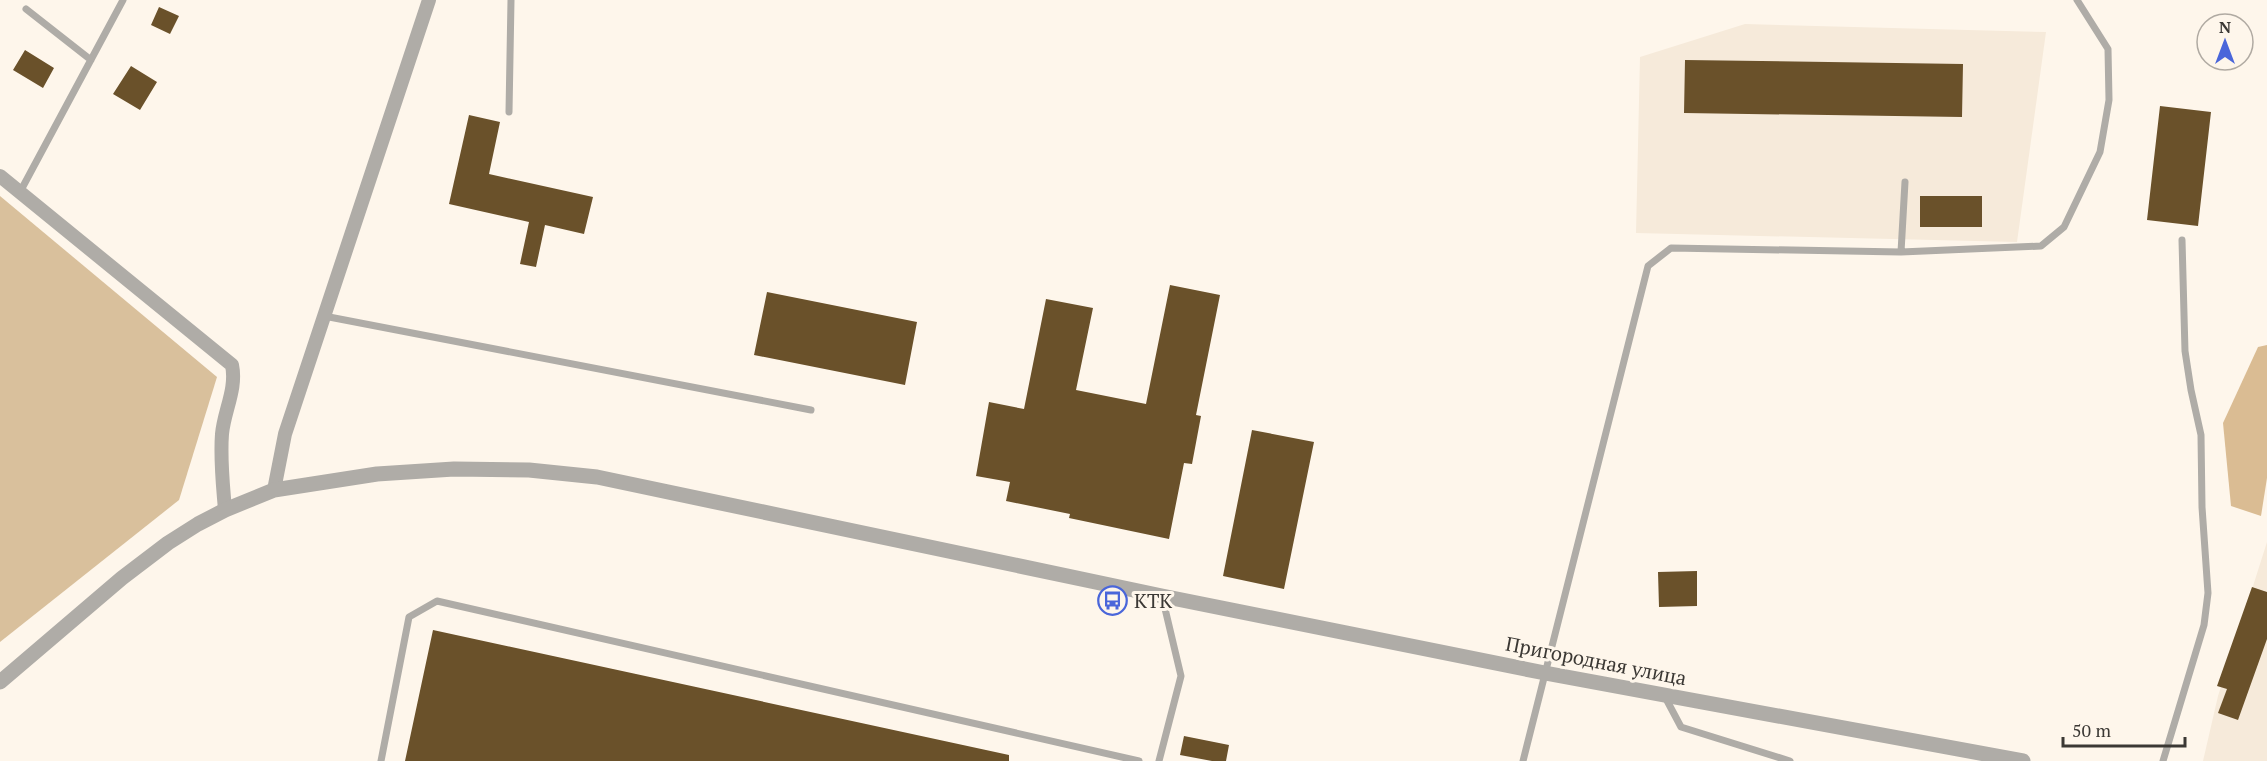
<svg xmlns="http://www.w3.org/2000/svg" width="2267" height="761" font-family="'PT Serif',serif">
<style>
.built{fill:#f6eada}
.green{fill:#d9c09c}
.forest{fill:#dabc93}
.building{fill:#6a512a}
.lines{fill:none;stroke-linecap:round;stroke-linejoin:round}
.service{stroke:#afaca7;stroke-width:7}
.minor{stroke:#afaca7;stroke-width:14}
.tertiary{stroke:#afaca7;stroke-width:15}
.labels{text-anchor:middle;stroke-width:6;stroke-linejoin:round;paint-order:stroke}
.poi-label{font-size:20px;fill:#3b3834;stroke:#fef6eb;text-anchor:start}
.street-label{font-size:20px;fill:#3b3834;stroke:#fef6eb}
</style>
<rect width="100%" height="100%" fill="#fef6eb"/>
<path class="built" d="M1745,24L2046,32L2017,242L1636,233L1640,57Z
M2267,542V761H2203L2218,696Z"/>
<path class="green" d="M0,196L217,377L179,500L0,642Z"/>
<path class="forest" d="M2267,345V478L2261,516L2231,506L2223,423L2258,347Z"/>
<path class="building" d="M159,7L179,16L170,34L151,25Z
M25,50L54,68L43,88L13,70Z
M1685,60L1963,64L1962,117L1684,113Z
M131,66L157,82L140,110L113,94Z
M2160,106L2211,112L2198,226L2147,220Z
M469,115L500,122L489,174L593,197L584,234L545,225L536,267L520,264L529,222L449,204Z
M1920,196H1982V227H1920Z
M1170,285L1220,295L1196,415L1201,416L1192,464L1184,463L1169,539L1069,518L1070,514L1006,501L1010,482L976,476L989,402L1024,409L1046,299L1093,308L1076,390L1146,404Z
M767,292L917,322L905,385L754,355Z
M1252,430L1314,442L1284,589L1223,576Z
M1697,571V606L1659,607L1658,572Z
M2252,587L2267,592V639L2238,720L2218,713L2227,689L2217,686Z
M433,630L1009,755V761H405Z
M1184,736L1229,745L1226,761H1212L1180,755Z"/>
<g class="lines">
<path class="service" d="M26,9L91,60
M509,112L511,0
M20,192L123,0
M1901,252L2041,246L2064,227L2100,152L2109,100L2108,49L2077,0
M324,316L811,410
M1664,695L1681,727L1790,761
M381,761L409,617L437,601L1139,761
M1159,761L1181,676L1162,596
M1523,761L1648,266L1671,248L1901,252L1905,182
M2163,761L2204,625L2208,593L2202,507L2201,435L2191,390L2185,351L2182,240"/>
<path class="minor" d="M0,176L232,365C237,389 224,411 222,434C220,460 223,485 225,510
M274,490L285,434L429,0"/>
<path class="tertiary" d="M0,682L122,578L168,543L198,524L225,510L274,490L377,474L454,469L529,470L597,477L1162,596L1545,673L2023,761"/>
</g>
<defs>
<symbol id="bus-ring" viewBox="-11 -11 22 22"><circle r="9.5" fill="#fef6eb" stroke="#4a66da" stroke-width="1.5"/><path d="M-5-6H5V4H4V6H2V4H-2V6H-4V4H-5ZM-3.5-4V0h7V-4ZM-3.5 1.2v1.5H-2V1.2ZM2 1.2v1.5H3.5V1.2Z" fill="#4a66da"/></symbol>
</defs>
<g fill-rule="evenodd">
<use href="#bus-ring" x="1096" y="584" width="33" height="33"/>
</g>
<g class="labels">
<g class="poi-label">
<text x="1134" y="608">КТК</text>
</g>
<g class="street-label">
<text transform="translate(1596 661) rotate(11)" y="7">Пригородная улица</text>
</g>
</g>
<g transform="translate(2225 42)"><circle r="28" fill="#fef6eb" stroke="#b0aaa2" stroke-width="1.5"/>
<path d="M0-4.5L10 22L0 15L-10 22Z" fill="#4a66da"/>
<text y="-9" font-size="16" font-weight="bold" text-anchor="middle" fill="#3b3834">N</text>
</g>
<path d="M2063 737v9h122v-9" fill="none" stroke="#3b3834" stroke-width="3"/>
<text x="2072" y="737" font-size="18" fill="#3b3834" stroke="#fef6eb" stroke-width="4.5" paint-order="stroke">50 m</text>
</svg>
